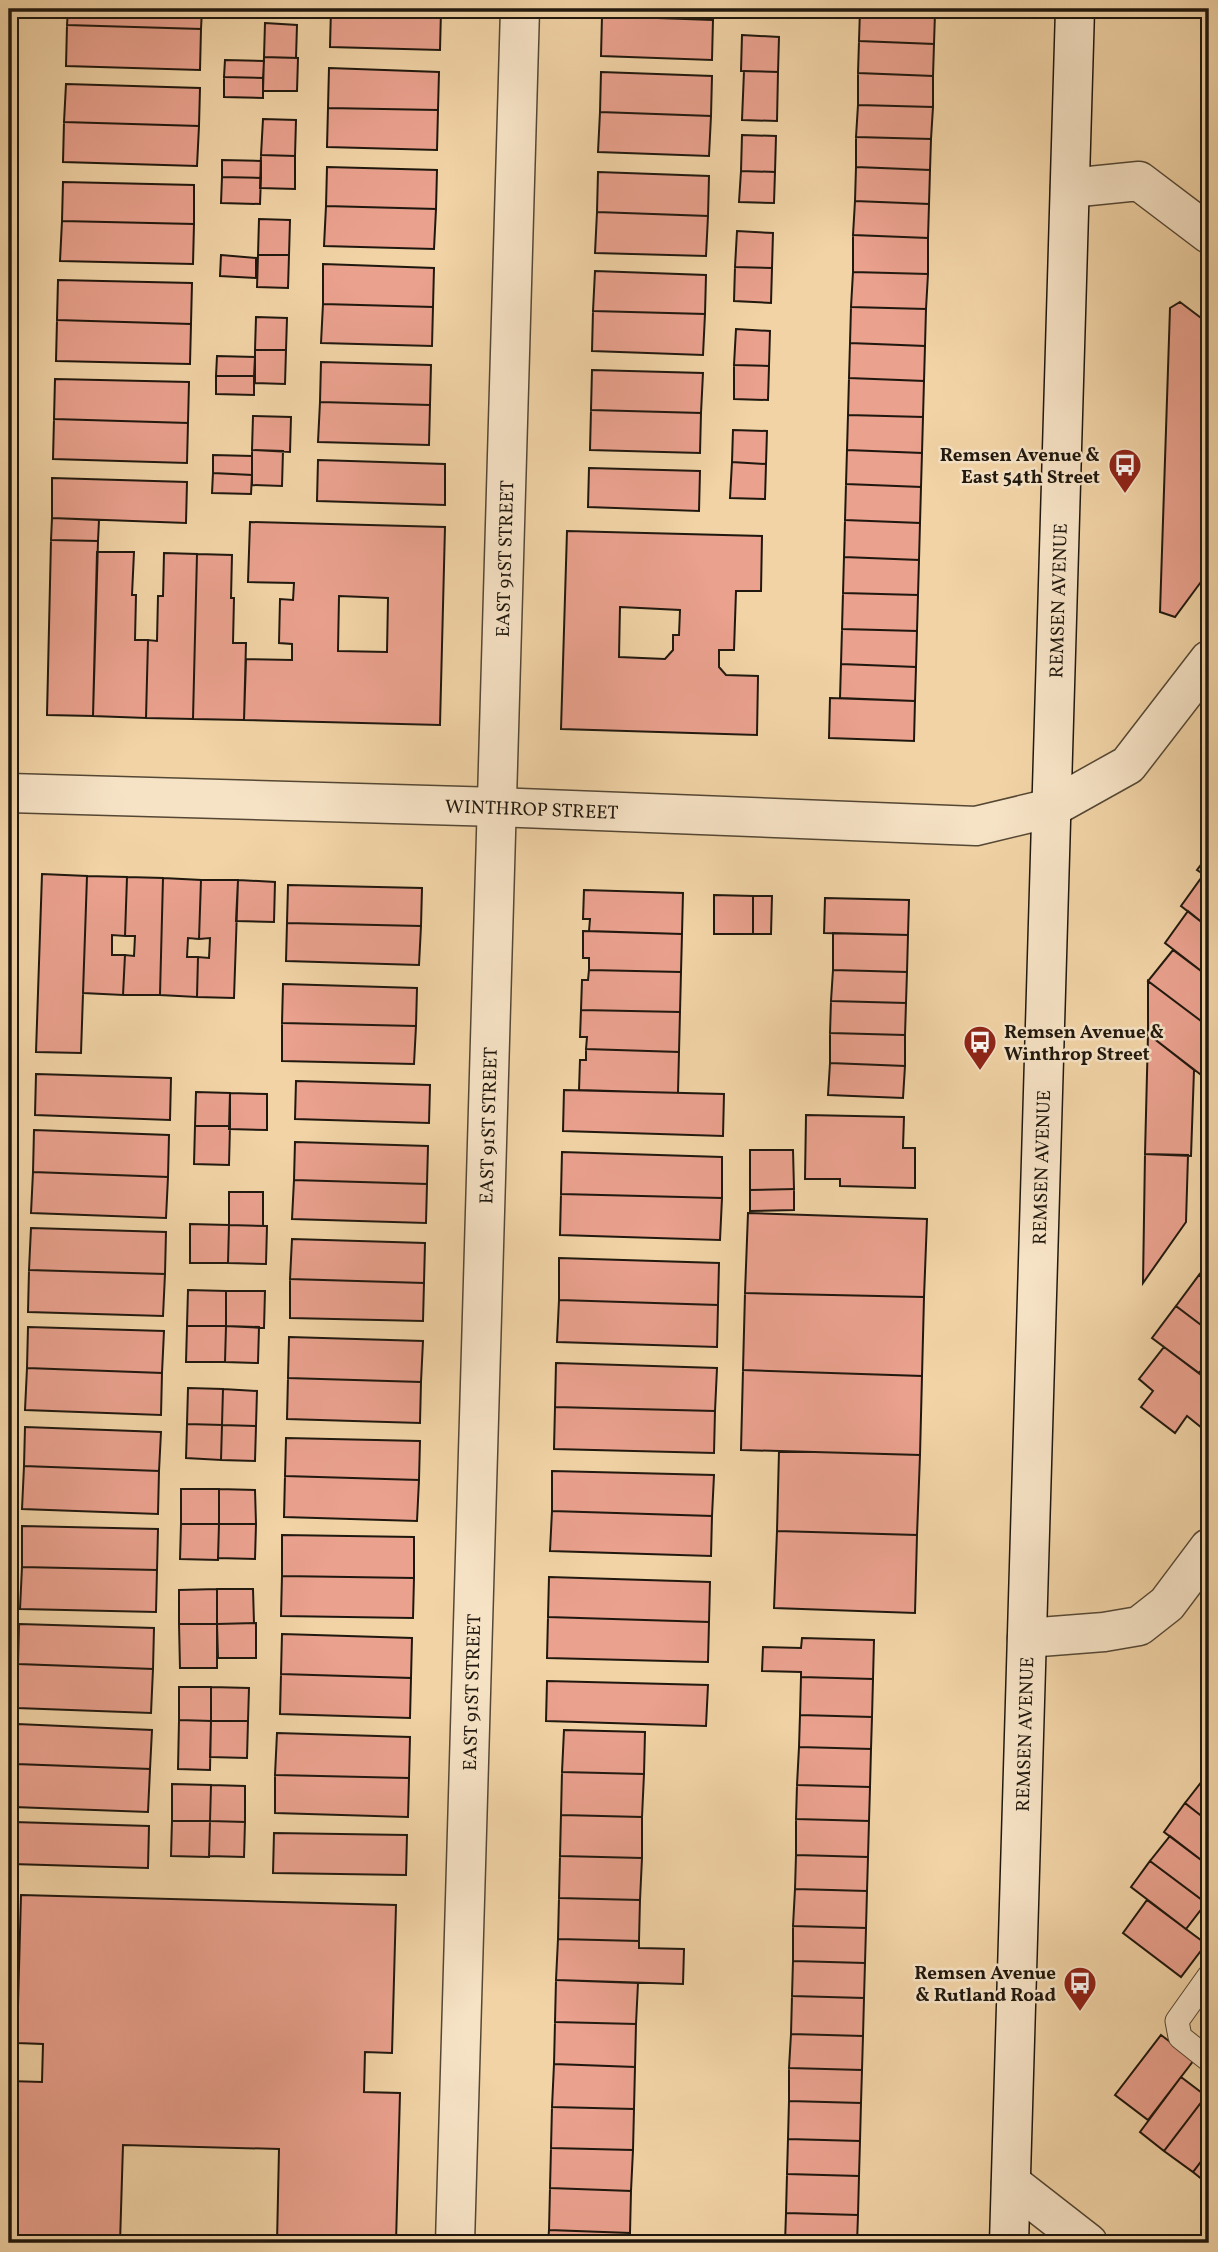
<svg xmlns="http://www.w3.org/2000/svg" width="1218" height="2252" font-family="Vollkorn,serif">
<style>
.building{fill:#eaa18e;stroke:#20180e;stroke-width:2;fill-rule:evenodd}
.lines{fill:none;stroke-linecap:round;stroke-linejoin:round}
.lane-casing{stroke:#544734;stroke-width:25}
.street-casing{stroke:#544734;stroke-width:41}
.secondary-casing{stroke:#20180e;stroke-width:41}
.lane{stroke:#f6e2c5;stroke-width:23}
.street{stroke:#f6e2c5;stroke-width:38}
.secondary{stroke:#f6e2c5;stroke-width:38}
.labels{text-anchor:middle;stroke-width:5;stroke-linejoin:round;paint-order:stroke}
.poi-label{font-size:19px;font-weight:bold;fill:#20180e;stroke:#f6e2c5;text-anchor:end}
.street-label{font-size:19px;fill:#20180e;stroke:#f6e2c5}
</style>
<rect width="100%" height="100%" fill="#f1d3a6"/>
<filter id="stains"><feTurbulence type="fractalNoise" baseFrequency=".00286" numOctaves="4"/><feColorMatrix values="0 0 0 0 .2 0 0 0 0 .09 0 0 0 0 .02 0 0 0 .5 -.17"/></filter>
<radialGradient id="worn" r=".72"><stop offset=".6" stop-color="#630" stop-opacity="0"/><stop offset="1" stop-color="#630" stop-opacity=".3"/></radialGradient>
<path class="building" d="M68,9H202L201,29L67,25Z
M331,9L441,11L440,50L330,47Z
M360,9H441V11Z
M603,9H714L713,20L602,16Z
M860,9H935V13Z
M860,10L935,13L934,44L859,41Z
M602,16L713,20L712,60L601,56Z
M265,23L297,25L296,58L264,57Z
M67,25L201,29L200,70L66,66Z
M742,35L779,37L778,72L741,71Z
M859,41L934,44L933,76L858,73Z
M264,57L298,58L297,91H263Z
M225,60L264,61L263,78L224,77Z
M329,68L439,72L438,110L328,108Z
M744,71L778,72L777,121L742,120Z
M601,72L712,76L711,116L600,112Z
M858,73L933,76V107L858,105Z
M224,77L263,78V98L224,97Z
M66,84L200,88L199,126L64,122Z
M858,105L933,107L931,139L856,137Z
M328,108L438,110L437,150L327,147Z
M600,112L711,116L709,156L598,152Z
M263,119L296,120L295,156L261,155Z
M64,122L199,126L197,166L63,162Z
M742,135L776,136L775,172L741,171Z
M856,137L931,139L930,170L856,167Z
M261,155L295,156V189L260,188Z
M222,160L261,161V178L222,177Z
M327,167L437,170L436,209L326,206Z
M856,167L930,170L929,204L855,201Z
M741,171L775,172L774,203L739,202Z
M598,172L709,176L708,216L597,212Z
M222,177L261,178L260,204L221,203Z
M63,182L194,185V224L62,221Z
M855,201L929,204L928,238L853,235Z
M326,206L436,209L434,249L324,246Z
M597,212L708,216L706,256L595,253Z
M259,219L290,220L289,255H258Z
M62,221L194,224L193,264L60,261Z
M737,231L773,233L772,268L735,267Z
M853,235L928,238V274L853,272Z
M221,255L256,258V278L220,276Z
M258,255H289L288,288L257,287Z
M323,264L434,268L433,307L323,304Z
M735,267L772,268L771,303L734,301Z
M595,271L706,275L705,314L593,311Z
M853,272L928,274L926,309L851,307Z
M58,280L192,283L191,324L57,320Z
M1180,302L1209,324V571L1175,617L1160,612L1170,308Z
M323,304L433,307L432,346L321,343Z
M851,307L926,309L925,346L850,343Z
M593,311L705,314L703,355L592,351Z
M256,317L287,318L286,350H255Z
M57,320L191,324L190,364L56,361Z
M736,329L770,331L769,366L734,365Z
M850,343L925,346L924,381L849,378Z
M255,350H286L285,384L255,383Z
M217,356L255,357L254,376H216Z
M321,362L431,365L430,405L320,402Z
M734,365L769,366L768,400L734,399Z
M592,370L703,373L701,413L591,410Z
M216,376H254V395L216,394Z
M849,378L924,381L923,417L848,415Z
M55,379L189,382L188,423L54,419Z
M320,402L430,405L429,445L318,442Z
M591,410L701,413L700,453L590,450Z
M848,415L923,417L922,453L847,450Z
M253,416L291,417L290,452L252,450Z
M54,419L188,423L187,463L53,459Z
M733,430L767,431L766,464L732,462Z
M252,450L283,451L282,486L252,485Z
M847,450L922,453L921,487L846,484Z
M213,455L252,456V475L213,473Z
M318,460L445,464V505L317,501Z
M732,462L766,464L765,499L730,498Z
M589,468L700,471L699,511L588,507Z
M213,473L252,475L251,494L212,493Z
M52,478L187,482L186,523L52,518Z
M846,484L921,487L920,523L845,520Z
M52,518L99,520L98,541L51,540Z
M845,520L920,523L919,560L844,557Z
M250,522L445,527L440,725L244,720L246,659L292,660V644L279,643L280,599L293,600L294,583L248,582ZM339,596L388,598L387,652L338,651Z
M567,531L762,536L761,591H736L734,650H719V667L726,675L758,676L757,735L561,729ZM620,607L680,610L679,635H673V650L665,659L619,657Z
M51,540L98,541L93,716L47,715Z
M97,552H134L132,595H136L135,640H148L146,718L93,716Z
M164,553L197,554L193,719L146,718L148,640L157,641L158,596H163Z
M197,554L232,555L231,598H234L233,643H246L244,720L193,719Z
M844,557L919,560L918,595L843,593Z
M843,593L918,595L917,631L842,629Z
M842,629L917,631L916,667L841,664Z
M841,664L916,667L915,701L840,698Z
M830,698L915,701L914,741L829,738Z
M1209,854V878L1197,870Z
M42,874L87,876L81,1053L36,1052Z
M1204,874L1209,878V928L1181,906Z
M87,876L127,877L125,936L112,935V955H125L123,995L83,993Z
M127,877L163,878L160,995H123L125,955L134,956L135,936H125Z
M163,878L201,880L199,939L188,938L187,957H198L197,997L160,995Z
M201,880H238L234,998L197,997L198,957L209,958L210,938L199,939Z
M238,880L275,882L274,922L236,921Z
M288,885L422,888L421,926L287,923Z
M584,890L683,893L682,934L589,931L590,919H583Z
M714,895L753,896V934H714Z
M753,896H772L771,934H753Z
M825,898L909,900L908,935L824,933Z
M1188,911L1209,928V977L1165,943Z
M287,923L421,926L419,965L286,961Z
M583,931L682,934L681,972L589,970V958H583Z
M833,933L908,935L907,972L833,970Z
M1173,950L1209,977V1027L1148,981Z
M589,970L681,972L680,1012L581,1010L582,980H588Z
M833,970L907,972L906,1003L831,1001Z
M1148,981L1209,1027V1081L1148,1034Z
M283,984L417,988L416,1026L282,1023Z
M831,1001L906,1003L905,1035L830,1033Z
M581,1010L680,1012L679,1052L586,1049L587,1037H580Z
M282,1023L416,1026L414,1064L282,1061Z
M830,1033L905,1035V1066L830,1063Z
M1148,1034L1194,1070L1191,1156L1145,1154Z
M586,1049L679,1052L678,1093L579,1090L580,1060H586Z
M830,1063L905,1066L903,1098L828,1095Z
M36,1074L171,1078L170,1120L35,1115Z
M296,1081L430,1085L429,1123L295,1119Z
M564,1090L724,1094L723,1136L563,1131Z
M196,1092L230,1093V1126H195Z
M230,1093L267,1094V1130L229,1129Z
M806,1115L904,1117L903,1148H915V1188L840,1186V1179H805Z
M195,1126H230L229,1165L194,1164Z
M34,1130L169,1135L168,1177L33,1172Z
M295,1142L428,1146L427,1184L294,1180Z
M750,1150H793L794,1189L750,1190Z
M562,1152L722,1157V1198L561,1194Z
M1145,1154L1188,1155L1186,1222L1143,1283Z
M33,1172L168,1177L166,1218L31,1213Z
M294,1180L427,1184L426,1223L292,1219Z
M794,1189V1210L750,1211V1190Z
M229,1192H263V1226L229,1225Z
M561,1194L722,1198L720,1240L560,1235Z
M748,1213L927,1219L924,1297L745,1293Z
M190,1224L229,1225L228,1263H190Z
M229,1225L267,1226L266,1264L228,1263Z
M31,1228L166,1232L165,1274L29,1270Z
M292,1239L425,1243L424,1283L290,1279Z
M559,1258L719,1263L718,1305L559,1300Z
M1209,1262V1282L1199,1275Z
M29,1270L165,1274L163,1316L28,1312Z
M1199,1275L1209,1282V1331L1176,1306Z
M290,1279L424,1283L423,1321L290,1318Z
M188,1290L226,1291V1326H187Z
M226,1291H265L264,1328L226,1326Z
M745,1293L924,1297L922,1376L743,1370Z
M559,1300L718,1305L717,1347L557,1342Z
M1176,1306L1209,1331V1360L1199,1373L1152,1338Z
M187,1326H226L225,1362H186Z
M226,1326L259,1327L258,1363L225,1362Z
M28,1327L164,1331L162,1373L27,1368Z
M289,1337L423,1341L421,1382L288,1378Z
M1164,1347L1209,1381V1418L1202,1428L1187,1416L1175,1433L1141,1407L1153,1391L1139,1379Z
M556,1363L717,1368L715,1411L555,1407Z
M27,1368L162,1373L161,1415L25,1410Z
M743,1370L922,1376L920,1455L741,1450Z
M288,1378L421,1382L420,1423L287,1419Z
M188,1388L223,1389L222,1425L187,1424Z
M223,1389L257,1391L256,1426L222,1425Z
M555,1407L715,1411L714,1453L554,1449Z
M187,1424L222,1425L221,1460L186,1458Z
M222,1425L256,1426L255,1461L221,1460Z
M25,1427L161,1432L159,1471L24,1466Z
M286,1438L420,1441L419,1480L285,1476Z
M779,1451L920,1455L917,1535L777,1531Z
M24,1466L159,1471L158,1514L22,1509Z
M552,1471L714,1475L712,1516L552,1511Z
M285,1476L419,1480L417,1521L284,1517Z
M181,1489H219V1524H181Z
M219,1489L255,1490L256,1524H219Z
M552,1511L712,1516L711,1556L550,1551Z
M181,1524H219L218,1560L180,1559Z
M219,1524H256L255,1559L218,1558Z
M22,1526L158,1529L157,1570L22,1567Z
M777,1531L917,1535L915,1613L774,1608Z
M282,1535L414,1537V1578L282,1576Z
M22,1567L157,1570L156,1612L20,1609Z
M282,1576L414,1578L413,1618L281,1616Z
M549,1577L710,1582L709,1622L548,1617Z
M217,1589V1624H179V1590Z
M217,1589H253L254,1623L217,1624Z
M548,1617L709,1622L708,1662L547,1658Z
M256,1623V1658H218L217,1624Z
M19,1624L154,1628L153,1669L18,1664Z
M179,1624H217V1668H180Z
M282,1634L412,1638L411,1678L281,1674Z
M802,1638L874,1640L873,1679L801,1677V1672L762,1671L763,1647L801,1648Z
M18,1664L153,1669L151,1713L17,1708Z
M281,1674L411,1678L410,1718L280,1714Z
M801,1677L873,1679L872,1717L800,1715Z
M547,1681L708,1685L706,1726L546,1721Z
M179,1687H211V1721L179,1720Z
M211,1687L249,1688L248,1721H211Z
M800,1715L872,1717L871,1749L799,1747Z
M179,1720L211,1721L210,1770L178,1769Z
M211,1721H248L247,1758L210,1757Z
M17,1724L152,1730L150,1769L16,1764Z
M564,1730L645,1732L644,1774L562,1772Z
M277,1733L410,1737L409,1778L275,1775Z
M799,1747L871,1749L870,1787L797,1785Z
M16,1764L150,1769L148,1812L14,1807Z
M562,1772L644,1774L642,1817L561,1815Z
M275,1775L409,1778L408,1817L275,1813Z
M1206,1776L1209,1778V1822L1185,1803Z
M172,1784L211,1785L210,1821H172Z
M211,1785L245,1786V1822L210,1821Z
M797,1785L870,1787L869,1821L796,1819Z
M1185,1803L1209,1822V1866L1164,1832Z
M561,1815L642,1817V1858L560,1856Z
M796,1819L869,1821L868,1857L796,1855Z
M172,1821H210L209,1857L171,1856Z
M210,1821L245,1822L244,1857L209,1856Z
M13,1822L149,1826L148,1868L12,1864Z
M274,1833L407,1835L406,1875L273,1873Z
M1170,1836L1209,1866V1898L1206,1903L1150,1861Z
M796,1855L868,1857L867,1891L795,1889Z
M560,1856L642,1858L640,1900L559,1898Z
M1150,1861L1206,1903L1186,1929L1131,1887Z
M795,1889L867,1891L866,1928L793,1926Z
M21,1895L396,1905L392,2053L365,2052L364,2092L400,2093L396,2243H277L279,2149L123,2145L120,2243H84V2240L37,2239V2243H9V2081L42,2082L43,2044L17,2043Z
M559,1898L640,1900L639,1941L558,1939Z
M1147,1900L1206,1944L1181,1977L1123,1933Z
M793,1926L866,1928L865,1963L793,1961Z
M558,1939L639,1941V1948L684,1949L683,1984L556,1980Z
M793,1961L865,1963L864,1998L792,1996Z
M556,1980L638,1983L636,2024L555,2022Z
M792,1996L864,1998L863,2036L791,2034Z
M555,2022L636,2024L635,2067L554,2064Z
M791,2034L863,2036L862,2070L789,2068Z
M1161,2035L1194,2060L1148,2120L1115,2095Z
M554,2064L635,2067L634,2109L552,2107Z
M789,2068L862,2070L861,2103L789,2101Z
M1181,2077L1206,2096L1164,2151L1140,2132Z
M1206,2096L1209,2099V2151L1193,2172L1164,2151Z
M789,2101L861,2103L860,2141L788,2139Z
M552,2107L634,2109L633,2150L551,2148Z
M788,2139L860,2141L859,2176L787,2174Z
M551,2148L633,2150L631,2191L550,2188Z
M1209,2151V2185L1193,2172Z
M787,2174L859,2176L858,2215L786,2213Z
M550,2188L631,2191L630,2233L549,2230Z
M786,2213L858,2215L857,2243H785Z
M549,2230L630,2233V2243H548Z
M658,2237H678V2243H658Z"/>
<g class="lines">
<defs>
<path id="lane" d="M1209,1976L1177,2021L1180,2037L1209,2060"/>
<g id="street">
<path d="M1070,188L1139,181L1209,234"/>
<path id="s1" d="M9,793L498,807L976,826L1051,808L1128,765L1209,660"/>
<path d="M1027,1638L1104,1632L1139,1626L1167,1604L1209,1548"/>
<path d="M1011,2183L1088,2243"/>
<path id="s2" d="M455,2243L520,9"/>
</g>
<g id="secondary">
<path id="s3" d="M1009,2243L1075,9"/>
</g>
</defs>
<use href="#lane" class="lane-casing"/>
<use href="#street" class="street-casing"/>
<use href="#secondary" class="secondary-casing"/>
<use href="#lane" class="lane"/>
<use href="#street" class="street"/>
<use href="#secondary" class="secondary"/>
</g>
<defs>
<symbol id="bus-pin" viewBox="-11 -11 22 30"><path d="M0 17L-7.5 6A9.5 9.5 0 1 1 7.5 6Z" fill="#8f2418" stroke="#f6e2c5"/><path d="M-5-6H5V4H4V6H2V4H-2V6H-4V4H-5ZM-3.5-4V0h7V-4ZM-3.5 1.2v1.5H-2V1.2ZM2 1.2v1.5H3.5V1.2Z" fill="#fff"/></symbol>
</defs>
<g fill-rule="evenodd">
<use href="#bus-pin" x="1106" y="446" width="38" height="52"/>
<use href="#bus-pin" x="961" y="1023" width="38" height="52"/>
<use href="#bus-pin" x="1061" y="1964" width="38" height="52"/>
</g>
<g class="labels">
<g class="poi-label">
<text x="1100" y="461">Remsen Avenue &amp;<tspan x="1100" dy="22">East 54th Street</tspan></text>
<text x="1004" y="1038" text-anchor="start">Remsen Avenue &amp;<tspan x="1004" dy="22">Winthrop Street</tspan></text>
<text x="1056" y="1979">Remsen Avenue<tspan x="1056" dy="22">&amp; Rutland Road</tspan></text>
</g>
<g class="street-label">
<text dy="7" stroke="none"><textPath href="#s2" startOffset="1685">EAST 91ST STREET</textPath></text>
<text dy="7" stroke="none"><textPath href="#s3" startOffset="1643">REMSEN AVENUE</textPath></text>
<text dy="7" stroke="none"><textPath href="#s1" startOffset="523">WINTHROP STREET</textPath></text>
<text dy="7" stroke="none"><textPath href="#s2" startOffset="1118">EAST 91ST STREET</textPath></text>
<text dy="7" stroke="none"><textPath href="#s3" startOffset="1076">REMSEN AVENUE</textPath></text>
<text dy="7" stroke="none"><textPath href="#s2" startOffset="551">EAST 91ST STREET</textPath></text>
<text dy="7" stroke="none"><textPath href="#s3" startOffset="509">REMSEN AVENUE</textPath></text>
</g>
</g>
<rect width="1218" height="2252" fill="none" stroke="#f1d3a6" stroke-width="35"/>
<rect x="10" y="10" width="1197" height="2231" fill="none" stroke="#20180e" stroke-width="3.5"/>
<rect x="18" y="18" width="1183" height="2217" fill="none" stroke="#20180e" stroke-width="2"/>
<rect width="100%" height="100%" filter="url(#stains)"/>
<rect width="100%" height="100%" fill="url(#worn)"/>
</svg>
